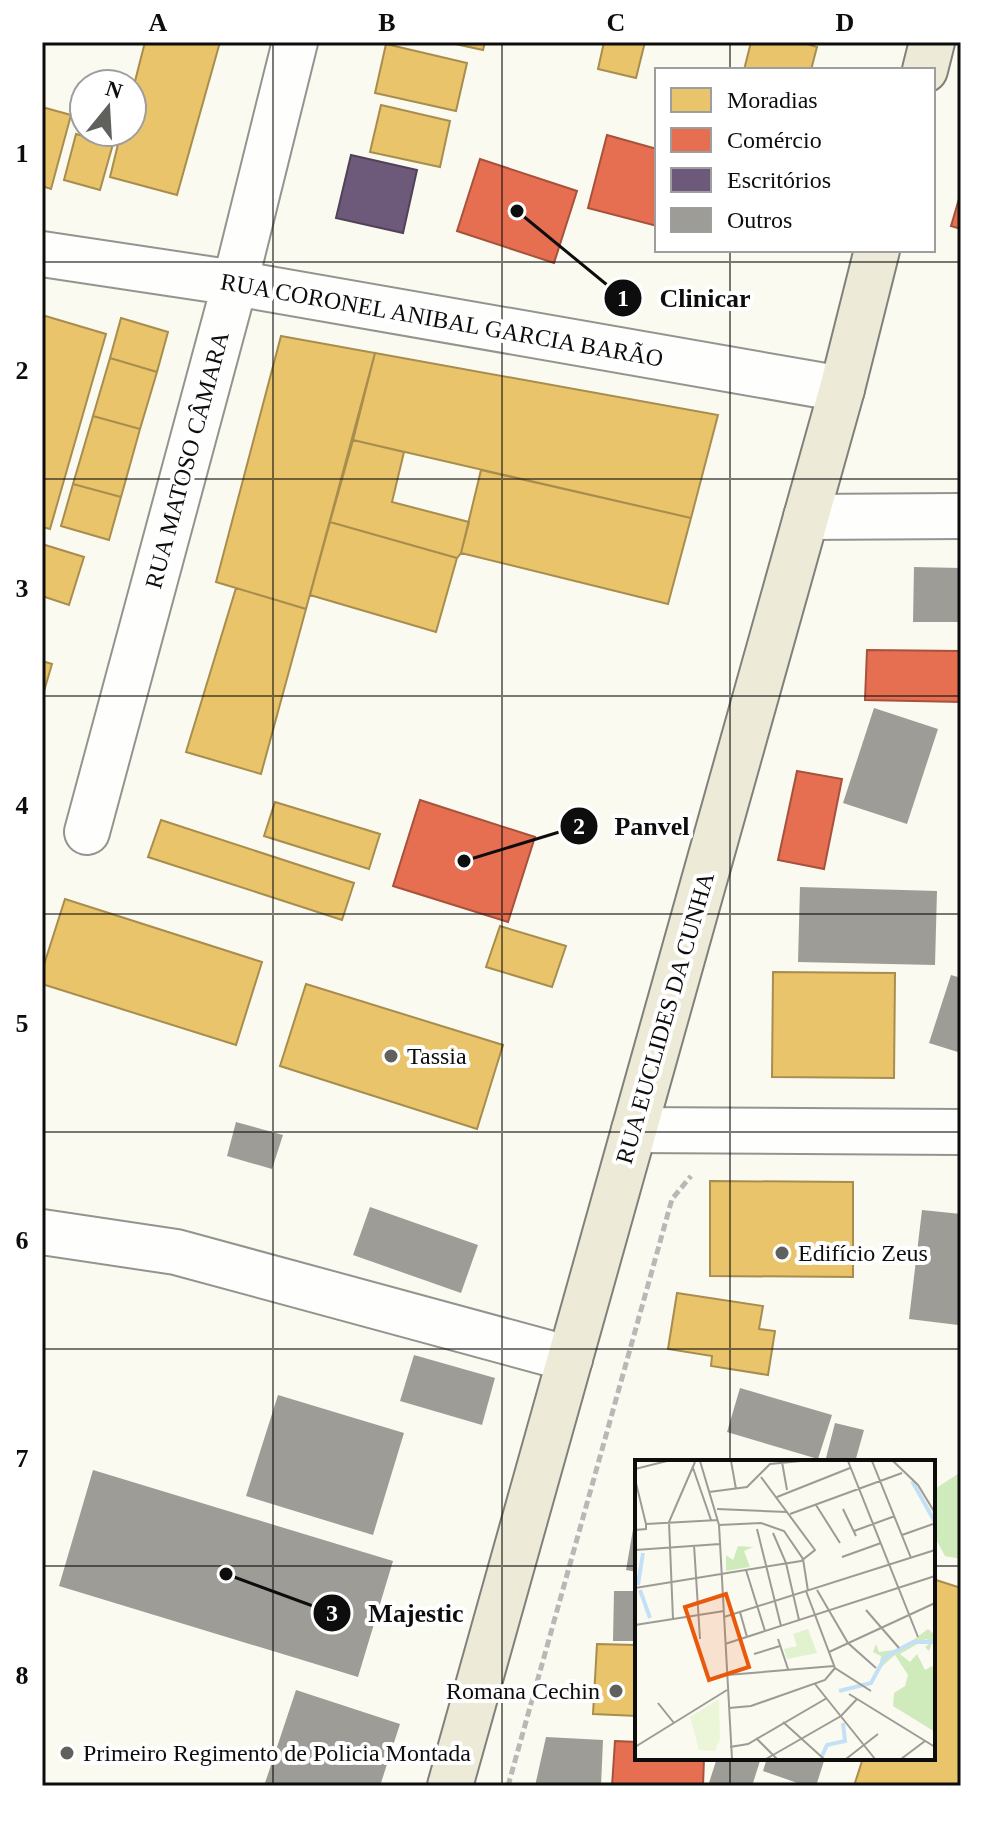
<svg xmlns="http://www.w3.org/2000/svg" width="1003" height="1828" font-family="'Times New Roman',serif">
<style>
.forest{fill:#cfebbc}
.homes{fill:#e9c46a;stroke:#a78d4e;stroke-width:2}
.shops{fill:#e76f51;stroke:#a6523d;stroke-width:2}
.offices{fill:#6d597a;stroke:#504259;stroke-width:2}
.building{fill:#9e9c96}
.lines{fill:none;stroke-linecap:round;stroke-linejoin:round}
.minor-casing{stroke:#94948f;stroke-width:48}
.major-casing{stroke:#81817c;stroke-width:48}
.path{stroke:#b8b8b6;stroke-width:5;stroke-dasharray:8 4;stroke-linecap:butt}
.minor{stroke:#fefefd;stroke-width:44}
.major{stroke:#edead7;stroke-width:44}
.grid{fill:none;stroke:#0d0d0d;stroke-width:2;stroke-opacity:0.55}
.poi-dot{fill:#60605c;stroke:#fff;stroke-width:3}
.labels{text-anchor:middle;stroke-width:8;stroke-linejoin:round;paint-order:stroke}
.street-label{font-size:24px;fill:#0d0d0d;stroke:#fff}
.poi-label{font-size:24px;fill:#0d0d0d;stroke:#fff;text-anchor:start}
.inset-river{fill:none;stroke:#c4e0f7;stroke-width:4}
.inset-road{fill:none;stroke:#9c9b95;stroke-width:2}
.view{fill:#e8590c;fill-opacity:0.15;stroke:#e8590c;stroke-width:4}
.inset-edge{fill:none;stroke:#0d0d0d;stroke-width:4}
.leader{fill:none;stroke:#0d0d0d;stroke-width:3}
.callout-dot{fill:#0d0d0d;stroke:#fff;stroke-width:3}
.mark-label{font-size:24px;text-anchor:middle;font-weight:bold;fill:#fff}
.callout-label{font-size:26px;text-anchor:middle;font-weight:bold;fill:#0d0d0d;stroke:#fff;stroke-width:8;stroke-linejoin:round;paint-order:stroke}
.neatline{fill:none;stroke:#0d0d0d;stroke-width:3}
.grid-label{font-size:26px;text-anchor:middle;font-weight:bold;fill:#0d0d0d}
</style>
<rect width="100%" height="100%" fill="#fbfaf0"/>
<path class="forest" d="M961,1472V1559L945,1556L933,1534V1490Z"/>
<path class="homes" d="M145,42H220L177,195L110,177L121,132H132V93Z
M446,42H485L483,50Z
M604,42H645L636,78L598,69Z
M751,42H800L817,47L811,70H744Z
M386,44L467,63L456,111L375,93Z
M381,105L450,121L440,167L370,152Z
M42,107L71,115L51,189L42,186Z
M76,134L113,144L100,190L64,180Z
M42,315L106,334L50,529L42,527Z
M121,318L168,332L157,372L110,358Z
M281,336L375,353L306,609L216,582Z
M375,353L718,415L691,518L353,440Z
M110,358L157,372L140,429L93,416Z
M93,416L140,429L121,497L73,484Z
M353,440L404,452L392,502L469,522L461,553L457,558L330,522Z
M481,470L691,518L668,604L461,553Z
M73,484L121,497L109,540L61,526Z
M330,522L457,558L436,632L310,595Z
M42,544L84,557L69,605L42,596Z
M236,588L306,609L261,774L186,752Z
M42,661L52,664L42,698Z
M275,802L380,834L369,869L264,836Z
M161,820L354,883L342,920L148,857Z
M65,899L262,962L236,1045L42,984V971Z
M500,926L566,946L552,987L486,967Z
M773,972L895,973L894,1078L772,1077Z
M306,984L503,1045L477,1129L280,1066Z
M710,1181L853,1182V1277L710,1276Z
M677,1293L763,1306L759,1329L775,1331L768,1375L711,1366L712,1356L668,1349Z
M933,1579L961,1588V1786H854L863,1758H933Z
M597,1644L635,1645L637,1716L593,1714Z"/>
<path class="shops" d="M607,135L657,149V226L588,208Z
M480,159L577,191L554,263L457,231Z
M961,192V229L951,226Z
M867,650L961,651V702L865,700Z
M797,771L842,779L824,869L778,860Z
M420,800L535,837L508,922L393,886Z
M615,1741L637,1742V1758H704L703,1786H612Z"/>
<path class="offices" d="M351,155L417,170L403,233L336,218Z"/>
<path class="building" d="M914,567L961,568V622H913Z
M874,708L938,729L907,824L843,803Z
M800,887L937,891L935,965L798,962Z
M951,975L961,978V1053L929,1043Z
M236,1122L283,1135L272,1169L227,1156Z
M370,1207L478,1245L461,1293L353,1255Z
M922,1210L961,1214V1298L958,1325L909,1319Z
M414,1355L495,1378L482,1425L400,1401Z
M740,1388L832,1415L818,1459L727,1432Z
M278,1395L404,1433L373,1535L246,1496Z
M835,1423L864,1430L855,1462H825Z
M93,1470L393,1561L358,1677L59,1586Z
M635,1518L637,1519V1572L626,1570Z
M614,1591H637V1641H613Z
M296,1690L400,1724L380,1786H264Z
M546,1737L603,1740L601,1786H535Z
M717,1758H761L752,1786H708Z
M767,1758H825L816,1786H806L763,1771Z"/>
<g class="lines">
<defs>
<path id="minor" d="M42,254L235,283L842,389
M806,517L961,516
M87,832L235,283L295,42
M634,1130L961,1132
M42,1232L176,1252L570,1359"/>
<path id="major" d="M925,70L932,42
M450,1786L842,389L877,250"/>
</defs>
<use href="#minor" class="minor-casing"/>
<use href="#major" class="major-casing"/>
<path class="path" d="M508,1786L672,1199L691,1176"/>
<use href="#minor" class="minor"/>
<use href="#major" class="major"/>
</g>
<path class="grid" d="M273,42V1786M502,42V1786M730,42V70M730,250V1462M42,262H961M42,479H961M42,696H961M42,914H961M42,1132H961M42,1349H961M42,1566H637M933,1566H961M730,1758V1786"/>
<g class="poi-dot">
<circle cx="391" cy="1056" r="8"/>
<circle cx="782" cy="1253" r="8"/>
<circle cx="616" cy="1691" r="8"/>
<circle cx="67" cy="1753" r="8"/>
</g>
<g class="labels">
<g class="street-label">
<text transform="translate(442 320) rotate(10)" y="8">RUA CORONEL ANIBAL GARCIA BARÃO</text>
<text transform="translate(187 460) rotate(-75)" y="8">RUA MATOSO CÂMARA</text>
<text transform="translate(665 1018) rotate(-74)" y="8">RUA EUCLIDES DA CUNHA</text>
</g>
<g class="poi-label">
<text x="407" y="1064">Tassia</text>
<text x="798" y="1261">Edifício Zeus</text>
<text x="600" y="1699" text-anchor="end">Romana Cechin</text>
<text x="83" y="1761">Primeiro Regimento de Policia Montada</text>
</g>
</g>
<g transform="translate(635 1460)">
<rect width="300" height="300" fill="#fbfaf0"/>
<path d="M173,169L182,193L152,199L149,189L162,186L158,174Z" fill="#e0f2ce"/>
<path d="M103,86L118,87L109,91L115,107L91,111V95L98,100ZM293,169L300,175L294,191L290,187L296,182L291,179L265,194L275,202L282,194L290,210L297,206L300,210V272L258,246L259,233L270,226L273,215L260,195L244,209L246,196L238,192L241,184L244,192L266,189Z" fill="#cfebbc"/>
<path d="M84,239L85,279L80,291L64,290L55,257Z" fill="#ebf6d8"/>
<path class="inset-river" d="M277,21L300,62M3,125L8,93M5,130L15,158M204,231L236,223L250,197L278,182H300M187,296L192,285L210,281L208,263"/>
<path class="inset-road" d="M65,1L84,65L97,299M96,1L101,29M213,1L283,177M237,1L276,98M258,1L283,25L300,53M147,2L152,30M58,8L76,60M0,9L32,1M0,19L11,64V69L0,70M74,32L112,27L135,4L166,1M142,37L215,8M181,45L205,83M82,49L152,52M208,49L221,76M155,54L267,13M11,64L83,60M84,65L126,63L149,71L168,99L173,131M122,69L146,166M219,71L260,56M138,73L151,103L164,160M267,75L298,64M59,85L65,179M0,90L85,84M207,97L246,83M111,110L130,171M0,128L166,101L180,90L126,17M182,130L213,183L241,208M171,131L200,208L236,231M231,150L264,188M105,152L112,177M89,157L300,90M38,159L34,62L60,2M0,165L89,151M143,179L153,209M90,184L300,116M194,192L300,143M119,194L145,186M92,215L199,206M180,224L240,299M214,234L300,287M23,243L39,263M94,248L116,246L190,220L200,208M148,262L189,299M121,278L142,299M0,287L92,230M95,287L113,284L192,238M131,299L206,256L222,239M211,299L243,274M266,299L290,281"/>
<path class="view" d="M91,134L114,207L74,220L50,147Z"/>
<rect width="300" height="300" class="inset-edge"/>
</g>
<path class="leader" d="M517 211L623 298M464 861L579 826M226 1574L332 1613"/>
<g class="callout-dot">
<circle cx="517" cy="211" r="8"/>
<circle cx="464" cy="861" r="8"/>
<circle cx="226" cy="1574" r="8"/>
<circle cx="623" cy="298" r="20"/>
<circle cx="579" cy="826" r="20"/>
<circle cx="332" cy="1613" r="20"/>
</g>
<g class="mark-label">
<text x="623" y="306">1</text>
<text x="579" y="834">2</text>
<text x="332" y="1621">3</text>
</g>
<g class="callout-label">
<text x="705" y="307">Clinicar</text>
<text x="652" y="835">Panvel</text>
<text x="416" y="1622">Majestic</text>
</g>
<rect width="1003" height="1828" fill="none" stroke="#ffffff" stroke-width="88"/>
<rect x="655" y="68" width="280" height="184" fill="#ffffff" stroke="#9e9e9e" stroke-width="2"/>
<rect x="671" y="88" width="40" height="24" fill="#e9c46a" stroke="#9e9e9e" stroke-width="2"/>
<text x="727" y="108" font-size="24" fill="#0d0d0d">Moradias</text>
<rect x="671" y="128" width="40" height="24" fill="#e76f51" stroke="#9e9e9e" stroke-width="2"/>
<text x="727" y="148" font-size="24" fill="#0d0d0d">Comércio</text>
<rect x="671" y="168" width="40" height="24" fill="#6d597a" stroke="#9e9e9e" stroke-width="2"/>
<text x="727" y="188" font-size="24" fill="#0d0d0d">Escritórios</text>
<rect x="671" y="208" width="40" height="24" fill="#9e9c96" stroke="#9e9e9e" stroke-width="2"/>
<text x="727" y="228" font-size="24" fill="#0d0d0d">Outros</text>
<g transform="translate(108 108) rotate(18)"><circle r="38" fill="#ffffff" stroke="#9e9e9e" stroke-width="2"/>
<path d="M0-6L14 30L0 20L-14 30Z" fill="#60605c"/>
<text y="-12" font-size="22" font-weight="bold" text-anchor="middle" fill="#0d0d0d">N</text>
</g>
<rect x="44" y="44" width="915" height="1740" class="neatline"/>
<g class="grid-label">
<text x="158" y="31">A</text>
<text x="387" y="31">B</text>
<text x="616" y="31">C</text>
<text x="845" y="31">D</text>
<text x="22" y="162">1</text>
<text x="22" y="379">2</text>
<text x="22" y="597">3</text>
<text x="22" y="814">4</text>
<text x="22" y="1032">5</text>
<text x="22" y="1249">6</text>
<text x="22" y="1467">7</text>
<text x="22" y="1684">8</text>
</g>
</svg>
